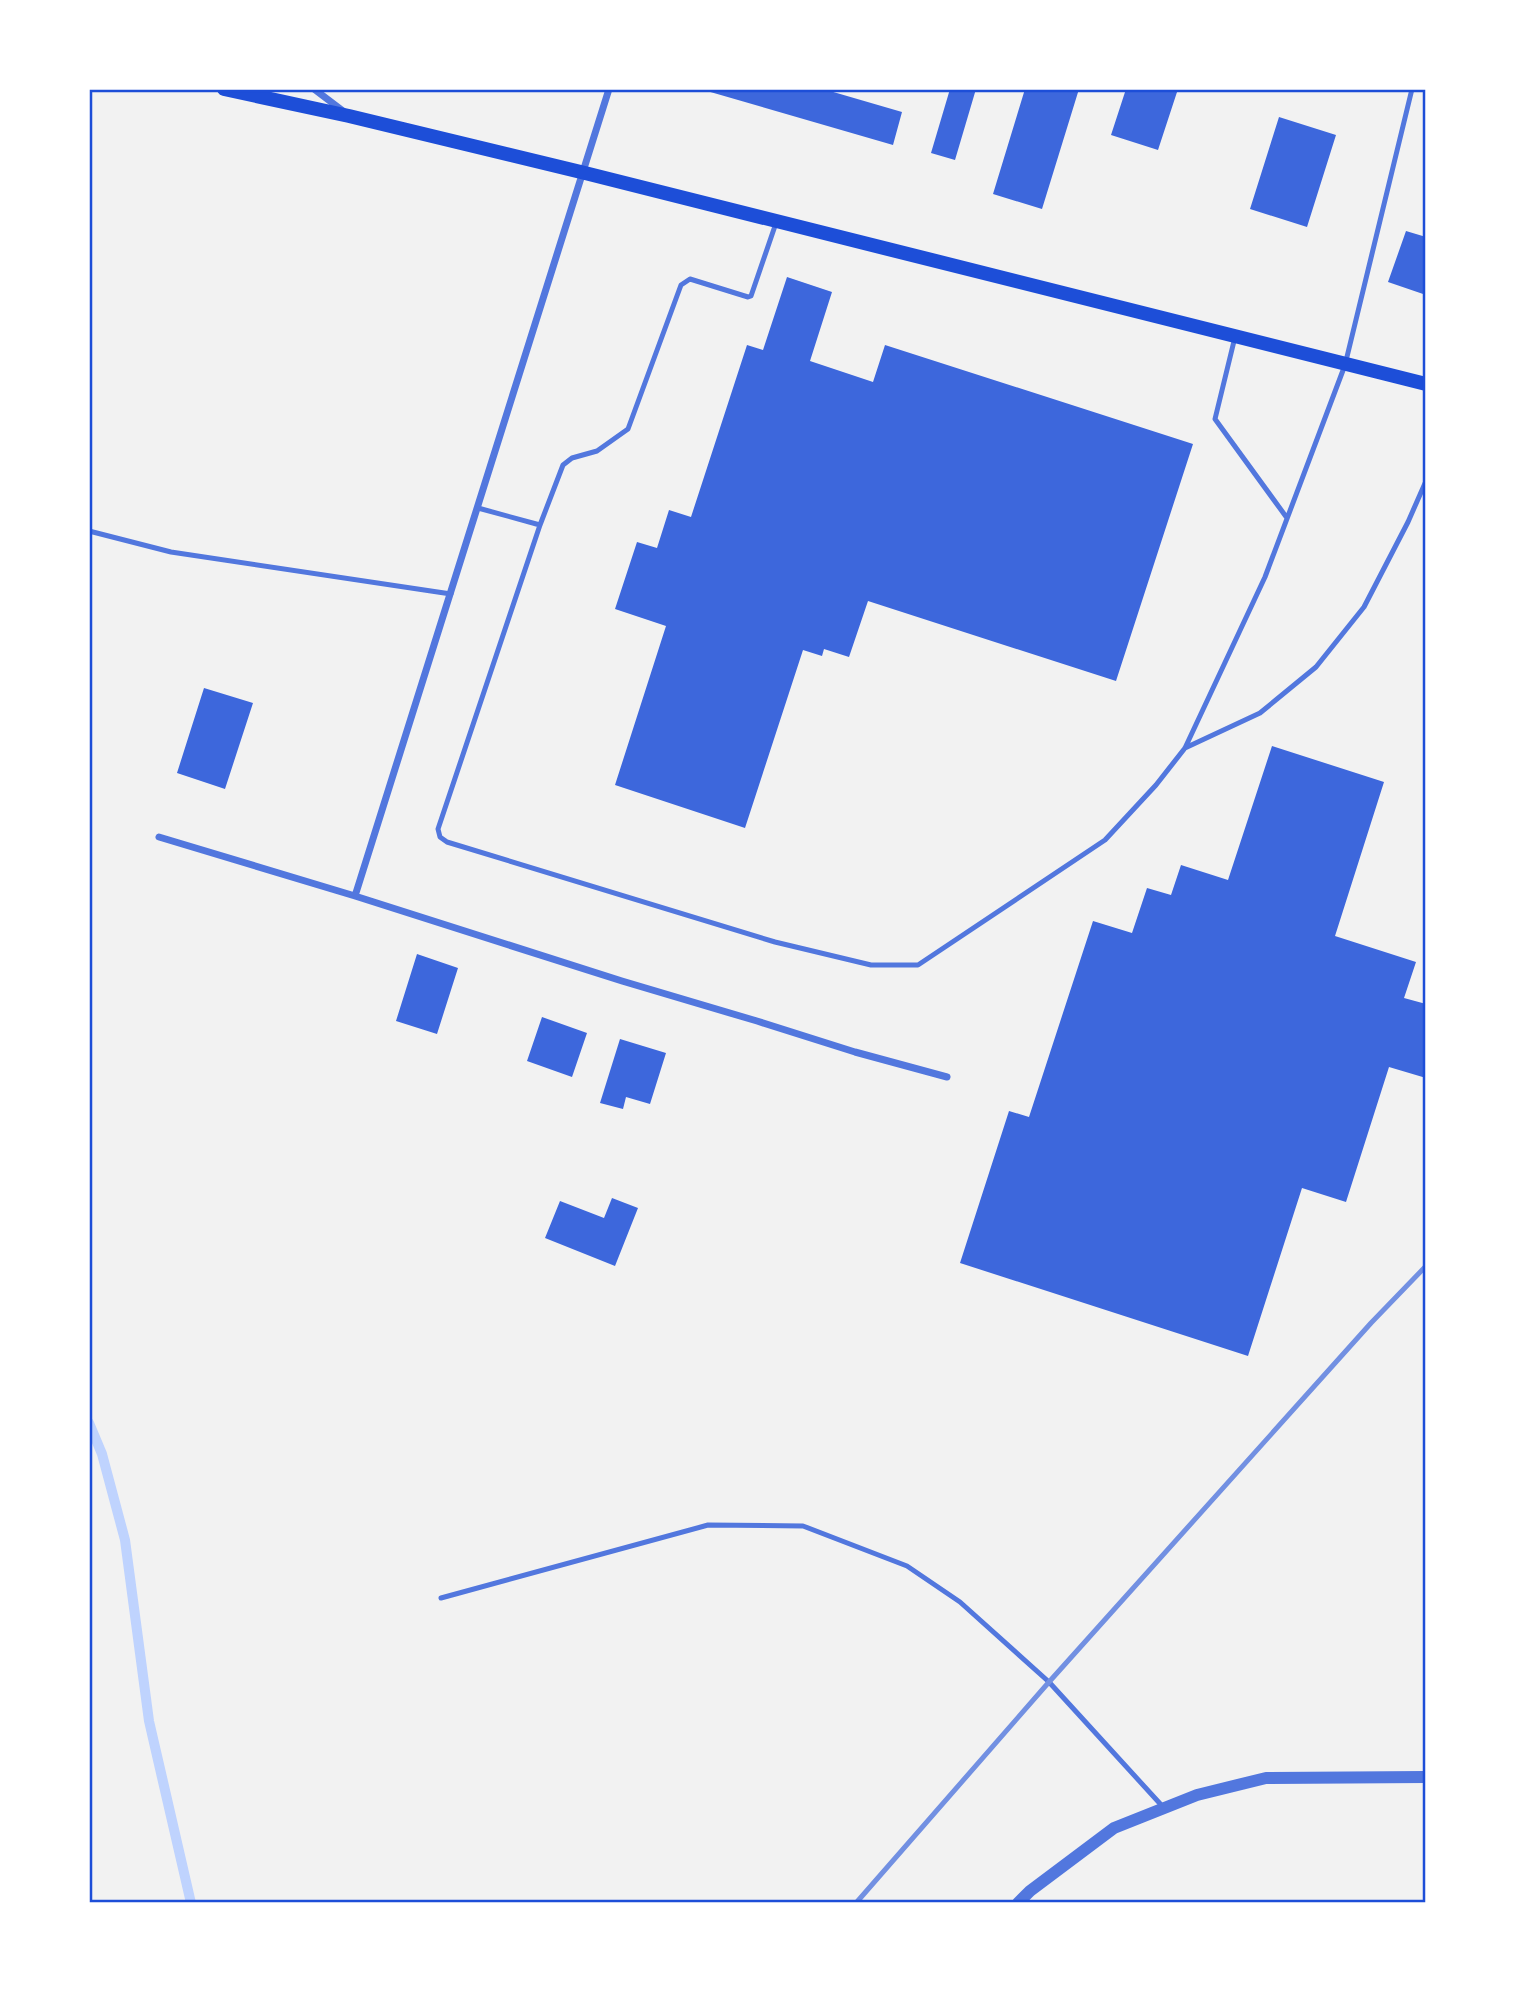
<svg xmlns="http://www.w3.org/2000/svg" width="1515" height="1992" font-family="Inter,sans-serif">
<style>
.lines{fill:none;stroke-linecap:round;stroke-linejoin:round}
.stream{stroke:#bfd3fe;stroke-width:10}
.building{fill:#3d67dc}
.service{stroke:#5277de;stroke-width:5}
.minor{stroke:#5277de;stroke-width:7}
.tertiary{stroke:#5277de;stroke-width:12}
.secondary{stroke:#1d4ed8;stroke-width:14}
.rail{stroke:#7290e2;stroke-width:5}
.neatline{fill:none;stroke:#1d4ed8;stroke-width:2.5}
</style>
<rect width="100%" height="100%" fill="#f2f2f2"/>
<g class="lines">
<path class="stream" d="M89,1423L102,1454L125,1540L149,1721L191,1903"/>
</g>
<path class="building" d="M700,89H823L902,112L893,145Z
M950,89H976L955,160L931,153Z
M1025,89H1079L1042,209L993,194Z
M1126,89H1178L1158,150L1111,135Z
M1279,117L1336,135L1307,227L1250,209Z
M1406,231L1426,237V295L1388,282Z
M787,277L832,292L810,361L873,382L885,345L1193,444L1116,681L868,601L849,657L824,649L822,656L803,650L745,828L615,785L666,626L615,609L637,542L657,548L669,510L691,517L747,345L763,350Z
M204,688L253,703L225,789L177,773Z
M1272,746L1384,782L1335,936L1416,962L1404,998L1426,1004V1078L1389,1067L1346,1202L1302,1188L1248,1356L960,1263L1009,1111L1029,1117L1093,921L1132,933L1147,888L1171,895L1181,865L1228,880Z
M417,954L458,968L437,1034L396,1021Z
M542,1017L587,1033L572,1077L527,1061Z
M620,1039L666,1053L650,1104L626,1097L623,1109L600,1103Z
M612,1198L638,1208L615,1266L545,1238L560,1201L604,1218Z"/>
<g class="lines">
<path class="service" d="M1235,337L1215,419L1287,518
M478,508L540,525L438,829L440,837L447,842L775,942L871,965H918L1105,840L1156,785L1185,748L1265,577L1345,365L1412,89
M540,525L563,465L572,458L597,451L628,429L681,285L690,279L748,297L751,296L776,223
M89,531L171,552L451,594
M1185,748L1260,713L1316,667L1364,607L1408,522L1426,481
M441,1598L708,1525L803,1526L907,1566L960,1602L1049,1682L1164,1808"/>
<path class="minor" d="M314,89L343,111
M159,837L355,896L622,981L757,1021L855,1052L947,1077
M355,896L609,89"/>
<path class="tertiary" d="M1018,1903L1030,1891L1114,1828L1197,1795L1266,1778L1426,1777"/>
<path class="secondary" d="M224,89L349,116L585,173L1426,384"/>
<path class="rail" d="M856,1903L1049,1682L1371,1323L1426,1266"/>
</g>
<rect width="1515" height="1992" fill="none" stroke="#ffffff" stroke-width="182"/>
<rect x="91" y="91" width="1333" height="1810" class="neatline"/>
</svg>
